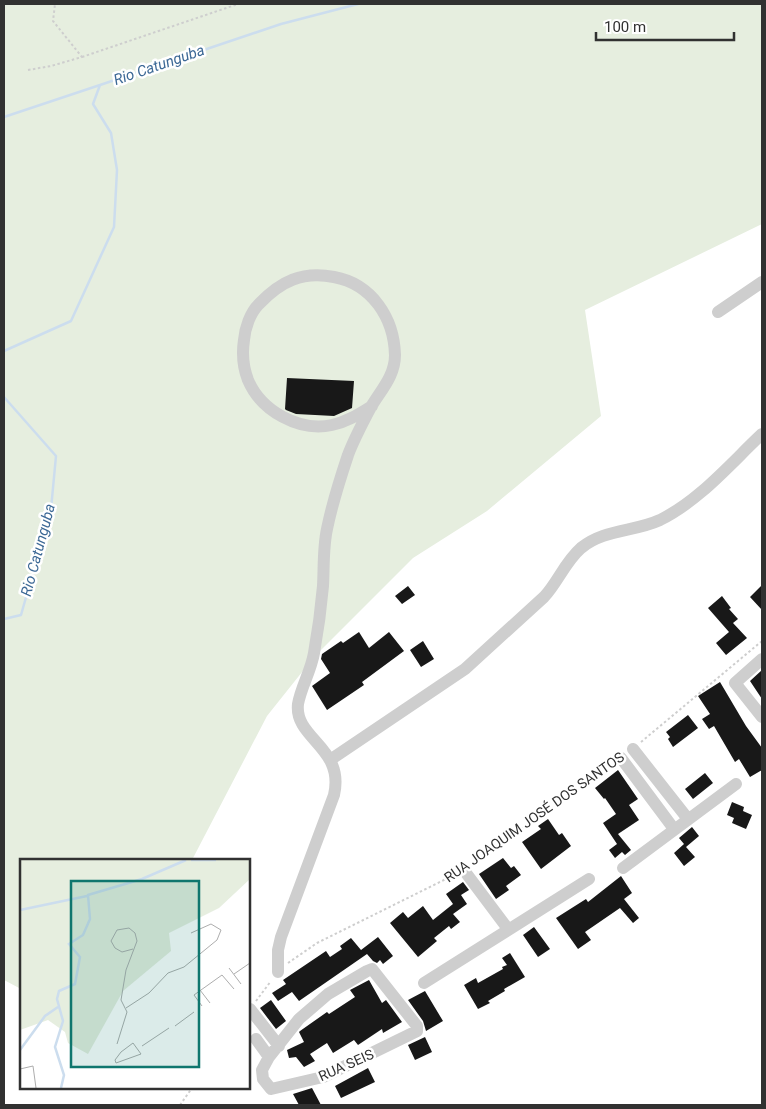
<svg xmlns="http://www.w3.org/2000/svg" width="766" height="1109" font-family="Roboto,sans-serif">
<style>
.green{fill:#e6eedf}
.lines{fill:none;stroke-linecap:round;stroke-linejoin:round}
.stream{stroke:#cde;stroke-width:2.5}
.building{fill:#181818}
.path{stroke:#cecece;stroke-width:2;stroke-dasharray:2.5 2.5;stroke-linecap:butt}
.minor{stroke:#cecece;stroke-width:12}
.labels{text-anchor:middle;stroke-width:5;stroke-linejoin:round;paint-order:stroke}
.street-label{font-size:14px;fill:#313131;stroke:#fff}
.water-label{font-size:15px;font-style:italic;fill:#3d6996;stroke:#fff}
.inset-river{fill:none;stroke:#cde;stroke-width:2.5}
.inset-road{fill:none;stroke:#adadad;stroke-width:1}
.view{fill:#0f766e;fill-opacity:0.15;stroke:#0f766e;stroke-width:2.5}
.inset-edge{fill:none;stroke:#313131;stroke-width:2.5}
</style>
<rect width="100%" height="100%" fill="#fff"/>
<path class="green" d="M4,4H762V224L585,310L601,416L487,511L413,558L314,657L267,716L192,860H21V989L4,980Z"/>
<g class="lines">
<path class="stream" d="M4,117L100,85
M4,351L71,321L114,227L117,170L111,133L93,104L100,85L281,24L358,4
M4,397L56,456L51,509L21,615L4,619"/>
</g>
<path class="building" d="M287,378L354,381L352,408L334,416L296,414L286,410L285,409Z
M762,585V610L750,597Z
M408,586L415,595L402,604L395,596Z
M722,596L731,608L729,609L738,619L733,623L747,638L726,655L716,643L729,632L708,608Z
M359,632L369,648L389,632L404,651L362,682L364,685L327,710L312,686L330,673L321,659L322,654L341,641L343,643Z
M423,641L434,659L421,667L410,650Z
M762,670V699L750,681Z
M720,682L746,726L762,748V770L750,777L739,759L735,762L714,726L709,729L702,719L710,714L698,696Z
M688,715L698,728L673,747L668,739L670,737L666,732Z
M618,770L638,799L629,805L639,820L618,834L631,850L625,855L622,852L615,858L609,850L617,844L603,823L616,814L605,798L604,799L595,788Z
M705,773L713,783L693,799L685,789Z
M732,802L744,807L743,811L752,815L746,829L732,823L734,818L727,815Z
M548,819L559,835L562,833L571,846L541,869L522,842L541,829L538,826Z
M692,827L699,836L686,847L695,857L684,866L674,853L684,844L679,838Z
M503,858L511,868L514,866L521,875L506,886L509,890L496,899L479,874Z
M621,876L632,893L624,899L639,918L633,923L620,908L585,932L591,940L578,949L556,918L586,899L588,902Z
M463,882L469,890L461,895L467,904L453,914L460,922L451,929L449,926L434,938L437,941L418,957L390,923L403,912L408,918L423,906L433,920L453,904L446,894Z
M534,927L550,949L538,957L523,935Z
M378,937L393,956L383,964L380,960L377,963L373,961L367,954L299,1001L292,992L278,1001L272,993L286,984L283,980L326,951L330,957L342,949L340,946L351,938L361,950Z
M510,953L525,977L504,989L505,991L488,1001L490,1003L478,1009L464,985L476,978L478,983L503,969L502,967L507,965L502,958Z
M369,980L382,1003L386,1000L402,1022L383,1033L382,1029L358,1045L354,1040L333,1053L327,1043L310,1054L315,1061L304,1067L296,1057L289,1058L287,1050L304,1042L299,1032L300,1031L327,1012L329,1014L355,997L350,990Z
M425,991L443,1021L426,1031L423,1021L408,1000Z
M271,1000L286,1021L276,1029L260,1008Z
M425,1037L432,1052L415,1060L408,1045Z
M368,1068L375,1082L341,1098L335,1086Z
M312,1088L321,1105H299L293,1094Z"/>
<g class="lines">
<path class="path" d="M82,57L238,4
M28,70L51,66L82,57L53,21L55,4
M641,742L762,641
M473,863L612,765
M288,963L317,943L454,875
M256,1001L271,981
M180,1105L192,1088"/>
<path class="minor" d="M718,312L762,282
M762,659L735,683L762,717
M633,749L688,819
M621,758L674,829
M330,760L465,669L544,597C558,582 565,562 581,548C604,529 634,532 660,520C700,500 730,464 762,434
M623,868L736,784
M463,869L508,929
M372,969L417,1026V1031L323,1077L271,1089L263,1079L262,1070L269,1057L299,1019L328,994L367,971Z
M278,972V950L281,937L334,795C345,747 294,739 298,704C301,687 311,671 314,653C318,631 321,609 323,586C324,567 323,547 327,529C332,504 340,479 348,455C354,439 363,422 371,407C381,390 395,376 395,355C394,318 372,284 334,277C302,271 281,281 259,304C250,313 245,328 244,340C242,353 243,367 248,380C261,411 299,432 332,425C347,422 359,414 372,406
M424,983L589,879
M250,1009L279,1046
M256,1039L269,1057"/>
</g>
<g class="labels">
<g class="street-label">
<text transform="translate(534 817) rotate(-35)" y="5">RUA JOAQUIM JOSÉ DOS SANTOS</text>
<text transform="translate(346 1065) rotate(-24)" y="5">RUA SEIS</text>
</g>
<g class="water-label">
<text transform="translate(159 65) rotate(-19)" y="5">Rio Catunguba</text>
<text transform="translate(38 550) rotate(-75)" y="5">Rio Catunguba</text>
</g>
</g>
<g transform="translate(20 859)">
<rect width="230" height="230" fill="#fff"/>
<path d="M0,1H230V20L199,49L149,74L151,92L103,132L68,195L48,184L45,173L28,161L0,171Z" fill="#e6eedf"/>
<path class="inset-river" d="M171,1H196M0,51L67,37M0,191L25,157L38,148M41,229L44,216L35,188L43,162L37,140L39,132L55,125L60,98L49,85L63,76L70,60L68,36L122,20L166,1"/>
<path class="inset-road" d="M209,109L221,125M214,115L230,104M180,131L190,144M182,147L174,136L202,116L214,130M106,149L129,134L148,114L164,108L197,81L201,71L191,65L171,74M155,167L174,153M113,184L121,195L96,204L95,201L101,193ZM97,185L107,153L101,141L106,111L117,82L115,74L109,69L97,71L91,82L95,89L102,93L113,90M122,187L149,169M0,210L13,207L16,229"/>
<path class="view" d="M51,22H179V208H51Z"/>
<rect width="230" height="230" class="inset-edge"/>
</g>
<rect width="766" height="1109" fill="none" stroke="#313131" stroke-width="10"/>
<path d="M596 32v8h138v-8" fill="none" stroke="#313131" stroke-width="2.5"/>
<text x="604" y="32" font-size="15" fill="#313131" stroke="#ffffff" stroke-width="4" paint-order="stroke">100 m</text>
</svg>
